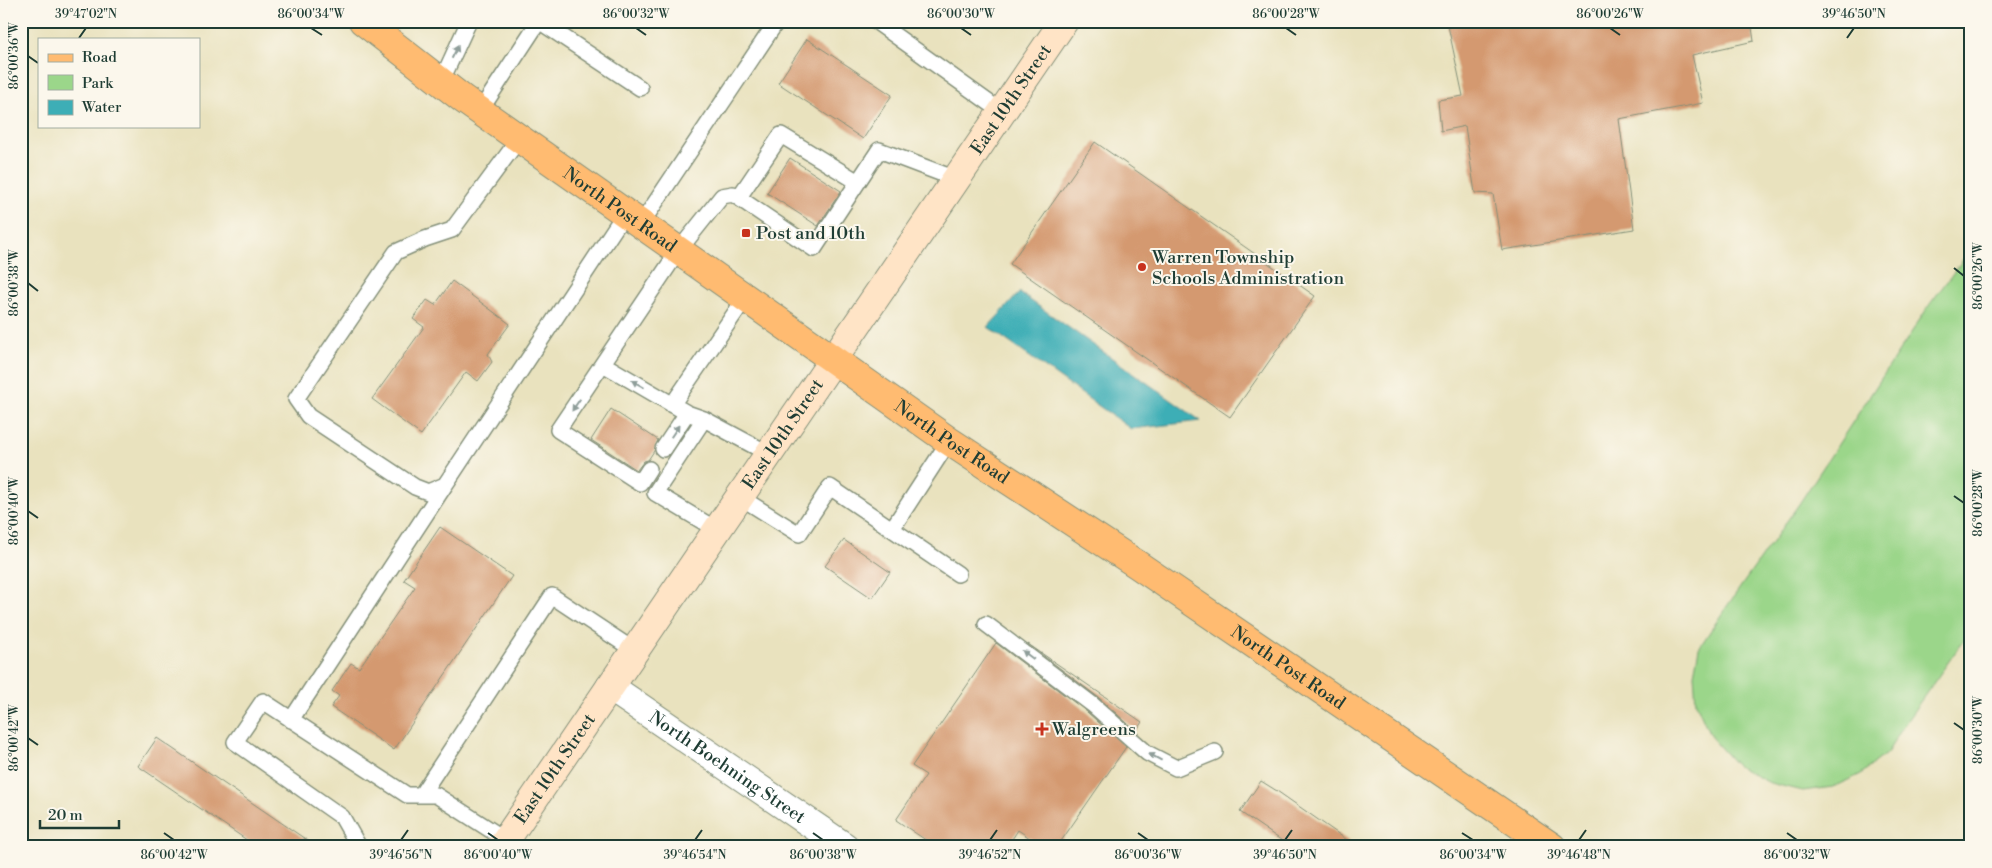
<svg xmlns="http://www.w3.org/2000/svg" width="1992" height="868" font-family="'Libre Bodoni',serif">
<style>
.green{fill:#9bd68a;stroke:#5d8a5f}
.water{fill:#3daeb6;stroke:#2e7675}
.building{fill:#d4996f}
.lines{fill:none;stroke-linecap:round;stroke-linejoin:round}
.service-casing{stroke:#849079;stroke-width:18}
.minor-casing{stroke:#849079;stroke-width:30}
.secondary-casing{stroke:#849079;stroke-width:30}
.primary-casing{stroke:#849079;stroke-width:30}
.service{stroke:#fff;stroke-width:15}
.minor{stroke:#fff;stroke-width:28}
.secondary{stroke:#ffe4c6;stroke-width:28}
.primary{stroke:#ffbb71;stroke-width:28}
.oneway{fill:#8f9e9a}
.ticks{fill:none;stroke:#1f3d34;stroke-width:2}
.poi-dot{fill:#c8321e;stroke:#fbf7ec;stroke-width:2}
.labels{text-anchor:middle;stroke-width:4;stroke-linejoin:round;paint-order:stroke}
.street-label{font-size:18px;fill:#1f3d34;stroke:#fbf7ec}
.poi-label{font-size:18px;fill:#1f3d34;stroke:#fbf7ec;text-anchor:start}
.neatline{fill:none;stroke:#1f3d34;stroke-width:2}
.ticks-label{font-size:12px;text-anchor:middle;fill:#1f3d34}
</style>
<rect width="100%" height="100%" fill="#fbf7ec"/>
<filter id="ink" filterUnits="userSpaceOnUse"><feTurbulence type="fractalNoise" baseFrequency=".02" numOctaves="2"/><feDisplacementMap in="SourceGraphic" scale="10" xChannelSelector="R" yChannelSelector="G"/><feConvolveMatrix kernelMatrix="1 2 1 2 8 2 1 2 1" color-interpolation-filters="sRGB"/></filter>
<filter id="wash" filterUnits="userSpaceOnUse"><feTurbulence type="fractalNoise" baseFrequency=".0096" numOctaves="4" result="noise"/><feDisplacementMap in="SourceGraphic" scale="20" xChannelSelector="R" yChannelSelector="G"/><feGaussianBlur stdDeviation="1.12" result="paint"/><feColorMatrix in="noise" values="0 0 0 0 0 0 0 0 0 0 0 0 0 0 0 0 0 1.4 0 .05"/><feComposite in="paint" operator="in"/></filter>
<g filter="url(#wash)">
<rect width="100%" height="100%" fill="#e9e2be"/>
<path class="green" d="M1971,249V630L1908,719L1887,753L1861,774L1833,787L1802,791L1770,783L1737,766L1711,737L1696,703L1694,674L1699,648L1725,609L1799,504L1930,304Z"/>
<path class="water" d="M1020,292V293L1201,421L1131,429L988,327Z"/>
<g id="blocks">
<path class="building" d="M1447,21H1751L1754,41L1692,55L1703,103L1619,119L1634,229L1502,250L1493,194L1475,193L1465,126L1441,131L1438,100L1463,96Z
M807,39L892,95L863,139L778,83Z
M1095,142L1315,296L1230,417L1010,264Z
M790,158L841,191L818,226L767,193Z
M452,281L510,324L488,354L492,362L478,381L466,372L421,435L372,399L424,327L413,319L427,300L435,305Z
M611,409L658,440L654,451L648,460L644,461L637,470L591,440Z
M440,527L512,576L394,750L331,707L339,696L332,691L351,663L359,668L415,587L404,580Z
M844,540L890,572L872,598L825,566Z
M996,643L1087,712L1126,747L1057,847H1043L1018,830L1007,847H936L896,820L926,775L912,766Z
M1028,644L1142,722L1136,731L1099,698Z
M157,738L317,847H257L138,766Z
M1261,781L1277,791L1357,847H1291L1240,812Z"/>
</g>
</g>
<g filter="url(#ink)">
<use href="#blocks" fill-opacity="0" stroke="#849079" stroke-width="1"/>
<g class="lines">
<defs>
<path id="service" d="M539,21L640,88
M875,21L1002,112
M441,82L469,21
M480,111L539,21
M519,139L452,230L425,239L396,252L296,399L308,416L415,487L428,492L445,485L625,213
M739,197L781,135L858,182
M641,224L777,21
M603,364L687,413L704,419L769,454
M672,405L746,297
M704,419L655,493L717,530
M663,449L687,413
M649,469L640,483L558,430L679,250L722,196L733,194L814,249L879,150L956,179
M740,497L799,534L830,487L958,574
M892,529L949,441
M986,624L1093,705L1147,753L1176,768L1215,752
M291,720L445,485
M421,795L552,596L635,651
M359,847L342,817L235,742L263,701L407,795H436L506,840"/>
<g id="minor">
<path id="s1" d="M610,687L845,847"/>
</g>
<g id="secondary">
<path id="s2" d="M501,847L1064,21"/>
</g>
<g id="primary">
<path id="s3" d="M363,21L463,99L949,441L1138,565L1552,847"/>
</g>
</defs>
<use href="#service" class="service-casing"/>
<use href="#minor" class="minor-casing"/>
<use href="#secondary" class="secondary-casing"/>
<use href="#primary" class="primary-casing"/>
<use href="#service" class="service"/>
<use href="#minor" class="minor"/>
<use href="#secondary" class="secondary"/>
<use href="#primary" class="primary"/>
</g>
<defs><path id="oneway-solid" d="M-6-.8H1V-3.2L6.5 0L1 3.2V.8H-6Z" transform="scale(1.25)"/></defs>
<g class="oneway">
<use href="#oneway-solid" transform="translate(455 52) rotate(-64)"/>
<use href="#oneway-solid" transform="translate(638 384) rotate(-150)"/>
<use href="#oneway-solid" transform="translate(576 405) rotate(124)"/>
<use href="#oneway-solid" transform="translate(675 431) rotate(-56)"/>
<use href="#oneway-solid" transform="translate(1028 655) rotate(-143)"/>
<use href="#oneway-solid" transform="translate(1155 757) rotate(-152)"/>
</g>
</g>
<path class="ticks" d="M311,28L322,35M636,28L646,35M961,28L971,35M1286,28L1296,35M1610,28L1620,35M79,38L86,28M1847,38L1854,28M28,56L38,63M1954,268L1964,276M28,283L38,291M1954,496L1964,503M28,511L38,518M1954,723L1964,730M28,738L38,745M164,833L174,840M488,833L498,840M813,833L823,840M1138,833L1148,840M1462,833L1473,840M1787,833L1797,840M401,840L408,830M695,840L702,830M990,840L997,830M1285,840L1292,830M1579,840L1586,830"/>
<g class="poi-dot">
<rect x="741" y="228" width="10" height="10" rx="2.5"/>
<circle cx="1142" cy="267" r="5"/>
<path d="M1039.5 721.5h5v5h5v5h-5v5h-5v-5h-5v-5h5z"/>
</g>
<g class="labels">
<g class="street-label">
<text dy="6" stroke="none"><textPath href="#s2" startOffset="905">East 10th Street</textPath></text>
<text dy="6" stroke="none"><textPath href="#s3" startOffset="319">North Post Road</textPath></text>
<text dy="6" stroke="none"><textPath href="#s2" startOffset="500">East 10th Street</textPath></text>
<text dy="6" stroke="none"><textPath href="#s3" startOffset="724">North Post Road</textPath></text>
<text dy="6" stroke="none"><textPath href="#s3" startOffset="1129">North Post Road</textPath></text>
<text dy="6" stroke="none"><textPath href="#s1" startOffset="142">North Boehning Street</textPath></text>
<text dy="6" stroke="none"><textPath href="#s2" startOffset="95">East 10th Street</textPath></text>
</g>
<g class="poi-label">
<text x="756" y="239">Post and 10th</text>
<text x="1152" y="263">Warren Township<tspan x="1152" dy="21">Schools Administration</tspan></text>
<text x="1052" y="735">Walgreens</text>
</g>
</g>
<rect width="1992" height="868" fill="none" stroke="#fbf7ec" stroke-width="55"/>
<rect x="38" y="38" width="162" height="90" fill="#fbf7ec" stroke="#a3ada2"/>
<rect x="48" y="54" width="25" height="8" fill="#ffbb71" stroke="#a3ada2"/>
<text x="82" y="62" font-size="15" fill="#1f3d34">Road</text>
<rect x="48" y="75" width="25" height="15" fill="#9bd68a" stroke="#a3ada2"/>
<text x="82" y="88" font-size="15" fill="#1f3d34">Park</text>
<rect x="48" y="100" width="25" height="15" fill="#3daeb6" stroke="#a3ada2"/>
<text x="82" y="112" font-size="15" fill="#1f3d34">Water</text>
<path d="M40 820v8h79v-8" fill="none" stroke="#1f3d34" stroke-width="2.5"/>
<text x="48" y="820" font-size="15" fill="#1f3d34" stroke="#fbf7ec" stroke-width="4" paint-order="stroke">20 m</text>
<rect x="28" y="28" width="1936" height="812" class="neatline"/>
<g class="ticks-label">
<text x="86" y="18">39°47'02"N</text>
<text x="311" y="18">86°00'34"W</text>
<text x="636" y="18">86°00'32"W</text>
<text x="961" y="18">86°00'30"W</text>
<text x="1286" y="18">86°00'28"W</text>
<text x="1610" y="18">86°00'26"W</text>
<text x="1854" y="18">39°46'50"N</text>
<text transform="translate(14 56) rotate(-90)" y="4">86°00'36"W</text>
<text transform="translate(1978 276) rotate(-90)" y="4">86°00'26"W</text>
<text transform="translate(14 283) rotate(-90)" y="4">86°00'38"W</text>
<text transform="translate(1978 503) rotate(-90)" y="4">86°00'28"W</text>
<text transform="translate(14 511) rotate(-90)" y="4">86°00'40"W</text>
<text transform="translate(1978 730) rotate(-90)" y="4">86°00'30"W</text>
<text transform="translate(14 738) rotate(-90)" y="4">86°00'42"W</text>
<text x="174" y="859">86°00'42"W</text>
<text x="401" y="859">39°46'56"N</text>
<text x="498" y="859">86°00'40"W</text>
<text x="695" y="859">39°46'54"N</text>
<text x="823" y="859">86°00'38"W</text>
<text x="990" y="859">39°46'52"N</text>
<text x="1148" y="859">86°00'36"W</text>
<text x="1285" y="859">39°46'50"N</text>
<text x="1473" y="859">86°00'34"W</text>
<text x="1579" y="859">39°46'48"N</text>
<text x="1797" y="859">86°00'32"W</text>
</g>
</svg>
